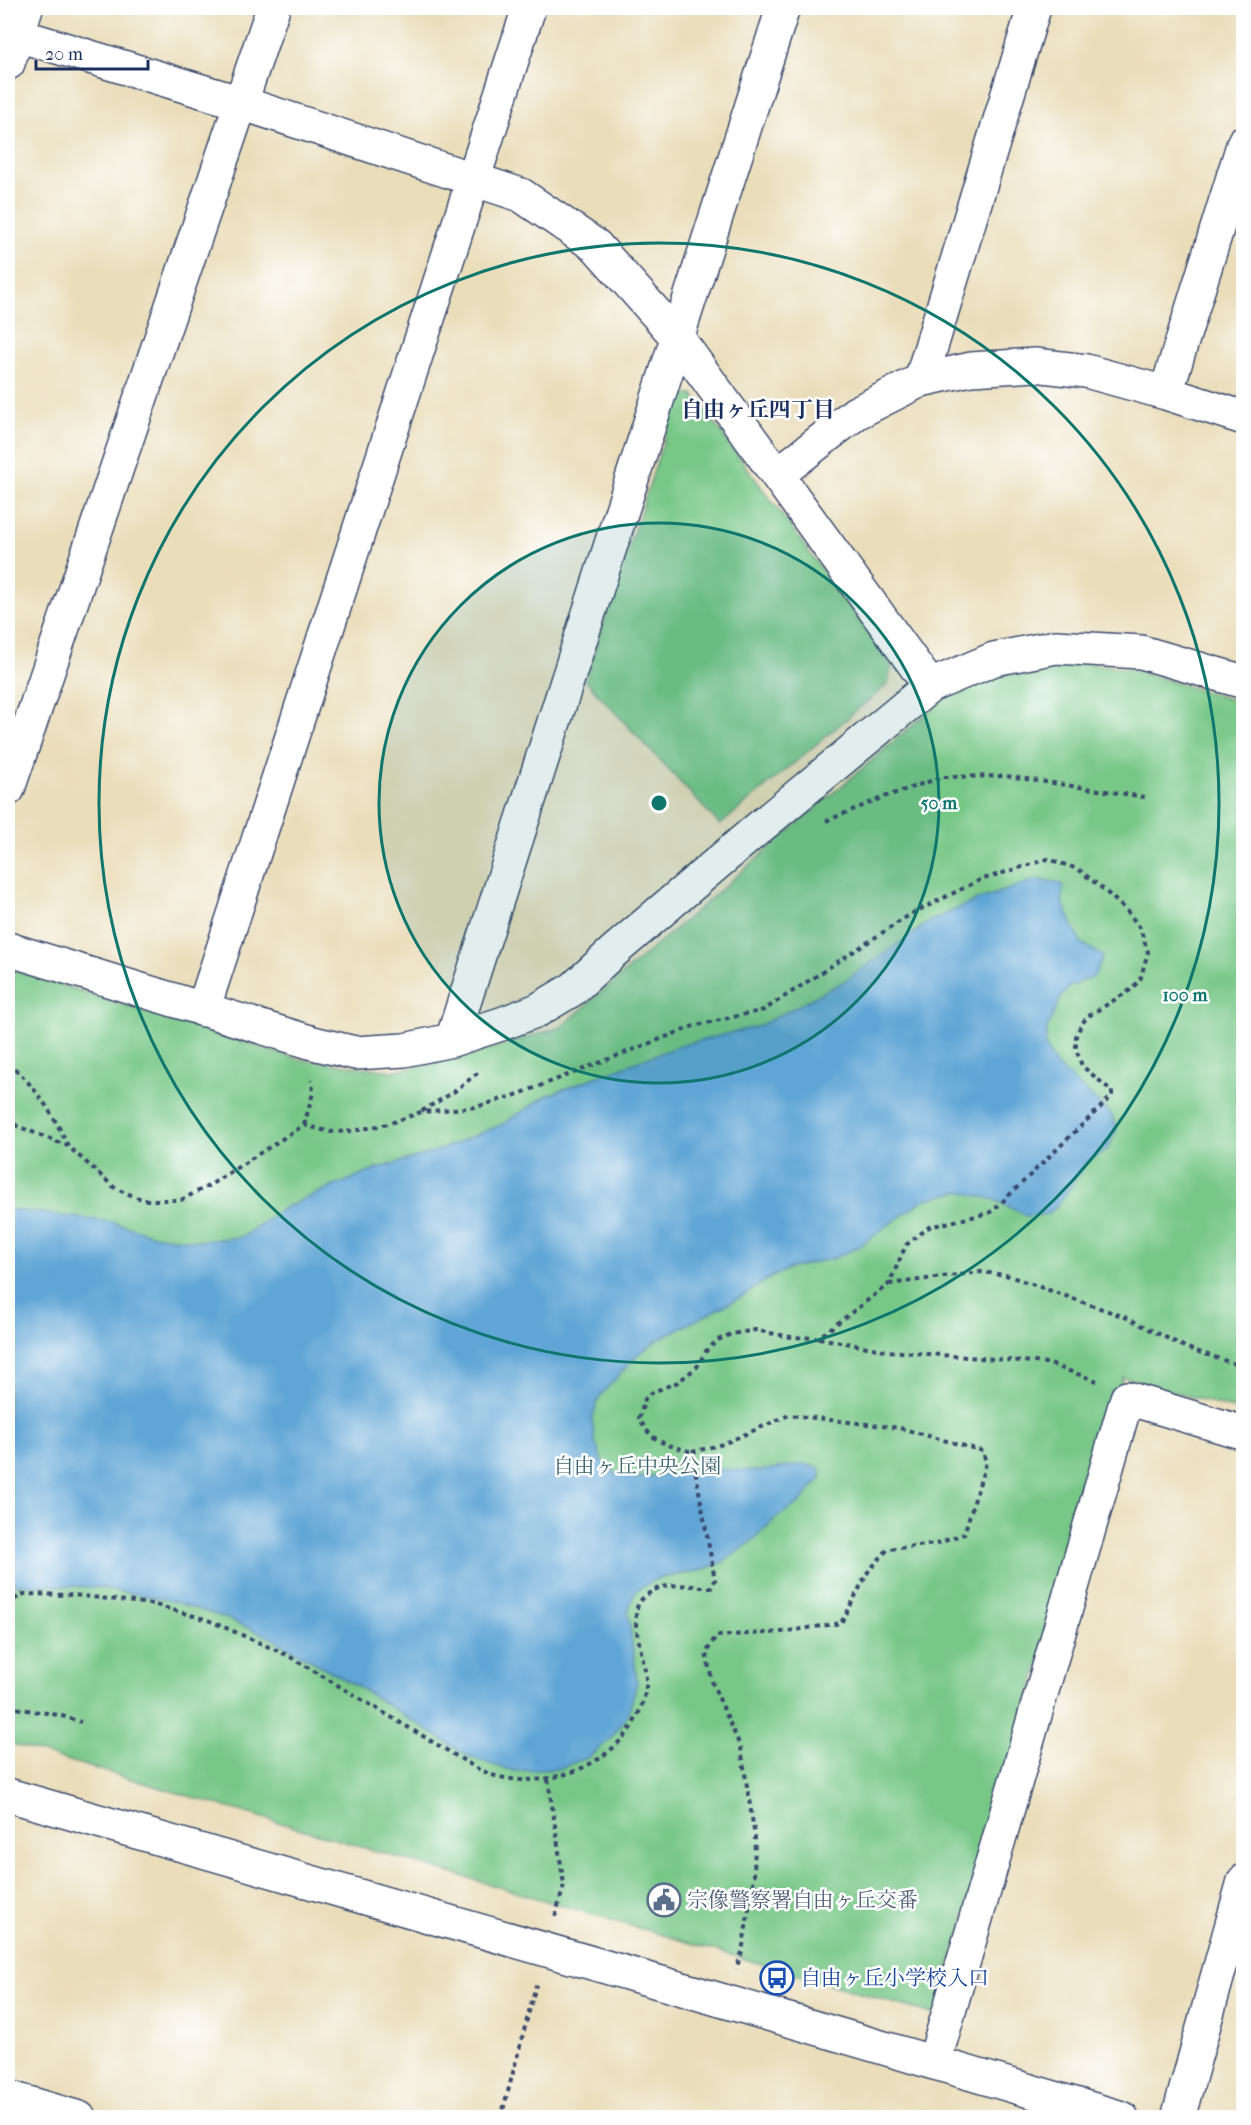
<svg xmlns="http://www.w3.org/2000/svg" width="1251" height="2125" font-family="'IM FELL French Canon','Noto Serif JP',serif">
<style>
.green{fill:#77c787;stroke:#497b72;stroke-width:1.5}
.water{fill:#5fa5d5;stroke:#3d6a9a;stroke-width:1.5}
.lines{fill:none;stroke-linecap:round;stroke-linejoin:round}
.minor-casing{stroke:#3a496c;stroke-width:36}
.tertiary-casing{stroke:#3a496c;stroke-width:36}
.path{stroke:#3a496c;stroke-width:4;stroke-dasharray:4.5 4.5;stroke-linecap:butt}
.minor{stroke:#fff;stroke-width:33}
.tertiary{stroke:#fff;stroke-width:33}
.ring{fill:none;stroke:#0f766e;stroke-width:3}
.labels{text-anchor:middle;stroke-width:5;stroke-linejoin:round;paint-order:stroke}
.park-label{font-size:21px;fill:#3b646c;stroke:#fff}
.service-label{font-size:21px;fill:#4e5e75;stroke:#fff;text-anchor:start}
.transit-label{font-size:21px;fill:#164399;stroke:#fff;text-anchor:start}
.neighbourhood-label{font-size:22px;font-weight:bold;fill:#1b2f5e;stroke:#fff}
.centre{fill:#0f766e;stroke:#fff;stroke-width:3}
.ring-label{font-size:18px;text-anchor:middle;font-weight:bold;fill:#0f766e;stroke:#fff;stroke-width:5;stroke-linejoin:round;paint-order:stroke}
</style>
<rect width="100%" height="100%" fill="#fff"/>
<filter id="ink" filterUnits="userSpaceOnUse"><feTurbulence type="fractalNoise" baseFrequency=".0167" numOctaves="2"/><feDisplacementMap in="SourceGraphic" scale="12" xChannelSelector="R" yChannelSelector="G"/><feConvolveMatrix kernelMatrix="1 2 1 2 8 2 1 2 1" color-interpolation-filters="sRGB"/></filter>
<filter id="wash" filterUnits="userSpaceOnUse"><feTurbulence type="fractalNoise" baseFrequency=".008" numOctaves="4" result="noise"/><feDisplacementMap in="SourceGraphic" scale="24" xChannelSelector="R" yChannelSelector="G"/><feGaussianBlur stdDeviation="1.35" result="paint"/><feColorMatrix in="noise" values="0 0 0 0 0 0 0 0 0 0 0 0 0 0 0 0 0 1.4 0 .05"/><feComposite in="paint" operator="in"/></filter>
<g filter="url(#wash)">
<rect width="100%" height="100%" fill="#eaddba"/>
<path class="green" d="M693,394L892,665L888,684L720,825L585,680L678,397Z
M1090,663L1135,670L1243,703V1412L1123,1377L991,1830L935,2015L8,1743V968L298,1059L393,1071L473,1054L561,1027L950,693L1027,668Z"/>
<path class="water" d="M1036,880L1057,882L1063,886L1062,901L1081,943L1103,956L1094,976L1069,987L1061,997L1047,1029L1045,1045L1055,1064L1111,1114L1117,1129L1107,1150L1088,1161L1059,1203L1049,1214L1027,1216L995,1200L960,1191L923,1200L858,1247L834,1258L788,1269L766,1280L743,1296L661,1338L638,1354L599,1397L592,1419L595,1442L602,1460L616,1474L636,1478L716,1469L760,1471L804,1464L820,1469L821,1478L799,1503L777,1517L751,1542L723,1562L698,1571L656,1579L635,1591L628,1611L637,1682L628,1715L611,1738L589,1757L557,1769L514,1771L493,1765L467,1755L357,1686L268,1636L226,1618L168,1600L96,1587L8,1584V1209L112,1222L157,1236L200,1241L242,1237L284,1208L334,1186L383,1167L437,1151L503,1124L548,1095L682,1045L759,1026L843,982L931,921L977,900Z"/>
</g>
<g filter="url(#ink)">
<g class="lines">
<defs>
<path id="minor" d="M8,32L241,103L521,195L596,246L677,337L930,686
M8,63L26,8
M921,380L1034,8
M1166,393L1244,142
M777,475L856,413L921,380L971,369L1035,365L1086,371L1166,393L1244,418
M8,789L273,8
M8,949L313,1043L355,1053L404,1050L452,1040L504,1023L538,1010L573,989L613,952L755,831L930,686L994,659L1056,647L1141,652L1244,682
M203,1010L529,8
M452,1040L783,8
M934,2063L1127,1398L1244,1433
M8,2097L79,2118
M1178,2118L1244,1881"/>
<path id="tertiary" d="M8,1795L724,2001L1122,2118"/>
</defs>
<use href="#minor" class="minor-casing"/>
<use href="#tertiary" class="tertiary-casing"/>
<path class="path" d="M826,821L884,797L942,777L1006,776L1145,797
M8,1063C34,1084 54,1115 68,1146
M422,1111L455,1091L480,1071
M8,1118L17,1126L68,1146L116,1189L144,1200H181L210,1185L304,1125L330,1132L353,1131L388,1124L421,1112L476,1107L519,1094L694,1026L764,1010L911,914L980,880L1048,859L1078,869L1103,889L1127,911L1140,928L1148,952L1140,980L1129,991L1090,1015L1082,1023L1076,1036V1049L1082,1066L1112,1091V1096L997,1207L989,1213L929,1227L906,1245L889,1284L818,1338L791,1337L755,1330L731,1334L718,1340L706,1351L697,1367L678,1382L653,1392L645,1399L639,1418C652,1444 667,1444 692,1452L715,1580L711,1588C687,1586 662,1579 642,1599C625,1616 649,1665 646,1687C637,1754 562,1791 500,1777C493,1776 485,1772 478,1769L287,1655L208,1620L152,1604L74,1595L24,1594L8,1603
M304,1125L313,1093L312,1080
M889,1284L980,1272L1006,1275L1125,1317L1187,1348L1244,1367
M819,1338L888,1351L1047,1363L1097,1381
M692,1452L723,1444L789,1415L900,1428L983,1451L986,1463L964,1534L936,1544L888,1549L868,1572L841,1623L782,1632L716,1636L706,1653L713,1685L741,1748L755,1837L754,1877L742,1952L736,1969
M8,1707L59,1715L81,1722
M548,1779L564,1885L555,1917
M501,2118L536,1985"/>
<use href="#minor" class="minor"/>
<use href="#tertiary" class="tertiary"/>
</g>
</g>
<circle cx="659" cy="803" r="280" fill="#0f766e" fill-opacity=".12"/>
<g class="ring">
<circle cx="659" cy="803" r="280"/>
<circle cx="659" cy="803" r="560"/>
</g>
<defs>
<symbol id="civic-ring" viewBox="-11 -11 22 22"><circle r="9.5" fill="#fff" stroke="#5c6f8a" stroke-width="1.5"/><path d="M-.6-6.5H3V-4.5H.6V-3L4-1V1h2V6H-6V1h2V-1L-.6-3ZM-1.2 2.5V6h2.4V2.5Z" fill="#5c6f8a"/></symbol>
<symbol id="bus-ring" viewBox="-11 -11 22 22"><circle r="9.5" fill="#fff" stroke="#1a4fb4" stroke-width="1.5"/><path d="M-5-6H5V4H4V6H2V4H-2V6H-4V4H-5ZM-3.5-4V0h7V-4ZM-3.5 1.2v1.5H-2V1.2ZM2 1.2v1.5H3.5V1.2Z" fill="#1a4fb4"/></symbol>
</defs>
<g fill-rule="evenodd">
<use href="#civic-ring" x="645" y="1881" width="38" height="38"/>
<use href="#bus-ring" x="758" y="1959" width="38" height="38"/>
</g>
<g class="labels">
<g class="park-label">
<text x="637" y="1473">自由ヶ丘中央公園</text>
</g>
<g class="service-label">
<text x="687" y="1907">宗像警察署自由ヶ丘交番</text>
</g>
<g class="transit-label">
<text x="800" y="1985">自由ヶ丘小学校入口</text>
</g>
<g class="neighbourhood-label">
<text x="758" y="417">自由ヶ丘四丁目</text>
</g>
</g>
<circle cx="659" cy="803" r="9" class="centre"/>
<g class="ring-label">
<text x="939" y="809">50 m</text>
<text x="1185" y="1001">100 m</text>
</g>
<rect width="1251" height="2125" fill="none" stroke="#fff" stroke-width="30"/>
<path d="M36 60v9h112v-9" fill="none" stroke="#1b2f5e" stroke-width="3"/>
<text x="45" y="60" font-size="18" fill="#1b2f5e" stroke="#ffffff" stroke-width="4.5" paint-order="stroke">20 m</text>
</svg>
